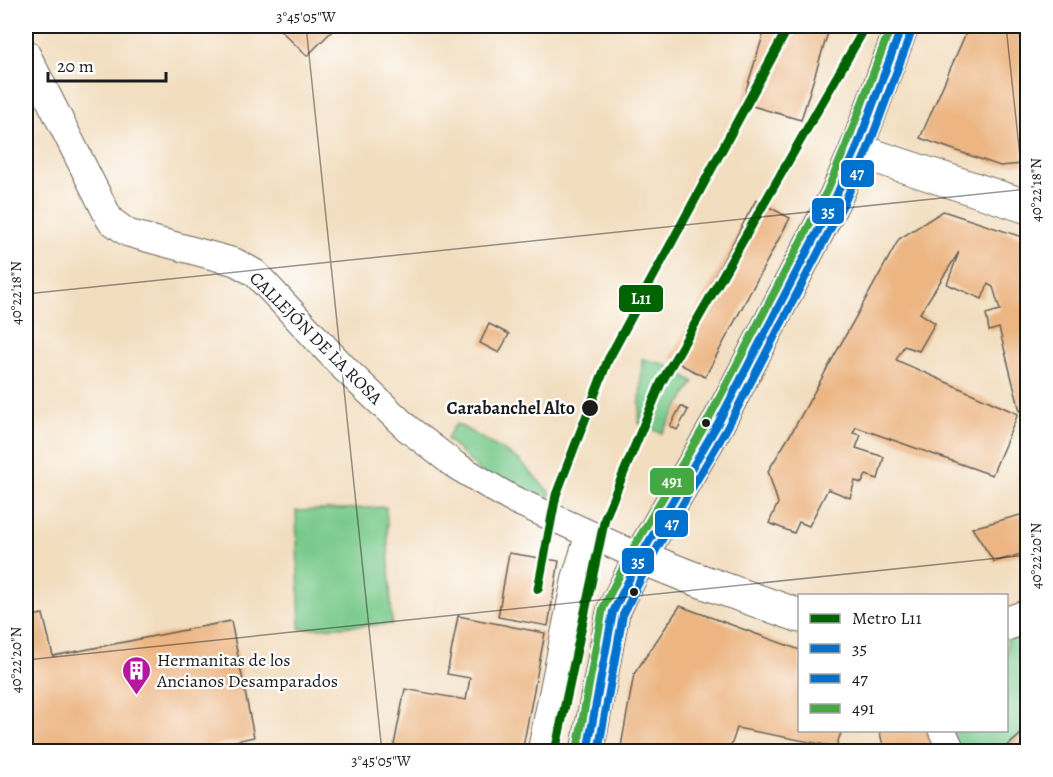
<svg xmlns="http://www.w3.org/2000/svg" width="1053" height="777" font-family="Alegreya,serif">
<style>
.green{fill:#78c98a;stroke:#4a7253;stroke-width:1.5}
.building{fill:#ecb582}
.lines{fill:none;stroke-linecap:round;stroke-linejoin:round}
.pedestrian-casing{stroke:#676055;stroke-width:29}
.minor-casing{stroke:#676055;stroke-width:35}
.primary-casing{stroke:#676055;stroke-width:35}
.pedestrian{stroke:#fff;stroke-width:27}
.minor{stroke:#fff;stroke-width:33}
.primary{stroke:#fff;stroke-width:33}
.bus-1-casing{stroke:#fff;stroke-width:12}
.bus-2-casing{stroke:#fff;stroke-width:12}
.bus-3-casing{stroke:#fff;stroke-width:12}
.bus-1{stroke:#0072ce;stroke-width:8}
.bus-2{stroke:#0072ce;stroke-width:8}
.bus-3{stroke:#45a843;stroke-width:8}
.metro-1-casing{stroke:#fff;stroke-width:14}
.metro-1{stroke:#006400;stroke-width:9}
.ticks{fill:none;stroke:#1c1c1c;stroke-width:1.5;stroke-opacity:0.45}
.stop-dot{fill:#1c1c1c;stroke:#fff;stroke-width:2}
.labels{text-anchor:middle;stroke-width:4.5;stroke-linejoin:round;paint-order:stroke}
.street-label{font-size:18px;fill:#1c1c1c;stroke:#fff}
.stop-label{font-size:18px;font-weight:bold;fill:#1c1c1c;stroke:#fff;text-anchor:end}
.poi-label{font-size:18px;fill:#1c1c1c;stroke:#fff;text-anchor:start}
.line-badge{stroke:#fff;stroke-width:2}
.badge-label{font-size:16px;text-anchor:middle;font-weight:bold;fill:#fff}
.neatline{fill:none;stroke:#1c1c1c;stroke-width:2}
.ticks-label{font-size:15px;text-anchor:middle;fill:#1c1c1c}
</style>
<rect width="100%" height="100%" fill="#fff"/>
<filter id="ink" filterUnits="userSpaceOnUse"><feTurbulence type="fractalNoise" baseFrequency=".0167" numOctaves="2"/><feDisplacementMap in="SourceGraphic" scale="12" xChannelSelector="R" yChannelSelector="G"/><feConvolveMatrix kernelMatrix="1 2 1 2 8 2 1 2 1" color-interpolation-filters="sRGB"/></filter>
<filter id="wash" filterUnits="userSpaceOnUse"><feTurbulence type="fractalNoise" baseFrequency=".008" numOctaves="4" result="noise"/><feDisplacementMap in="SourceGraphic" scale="24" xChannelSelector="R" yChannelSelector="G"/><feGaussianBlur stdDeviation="1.35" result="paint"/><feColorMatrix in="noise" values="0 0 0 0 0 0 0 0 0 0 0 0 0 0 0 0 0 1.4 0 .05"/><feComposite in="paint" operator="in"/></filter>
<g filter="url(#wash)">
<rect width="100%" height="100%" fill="#f2ddbe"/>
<path class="green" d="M642,359L668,365L694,382L662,433L639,424Z
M457,424L518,459L551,494L540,509L493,484L447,439L452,429Z
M386,507L392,624L300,629L296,511Z
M1027,628V728L1001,752L952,751L942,731L1006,730L1007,635Z"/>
<g id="blocks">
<path class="building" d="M276,26H337L307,56Z
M766,26H830L801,120L742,103Z
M969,26H1021L1023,164L1000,166L920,138Z
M756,200L790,218L705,377L670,359Z
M943,211L1028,239V409L1020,411L999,328L989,331L986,314L1000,310L993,287L988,284L982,299L947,284L959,252L920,313L935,323L919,351L904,346L896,360L1018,414L992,475L856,427L853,433L861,435L856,448L884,457L878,479L866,475L862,483L855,481L850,498L828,489L809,526L799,522L794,533L769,523L778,503L768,471L793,430L899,239Z
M489,324L509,334L499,353L480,343Z
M681,406L688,410L677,430L670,426Z
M1028,513V552L994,562L972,528Z
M509,553L559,561L548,626L498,617Z
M680,606L800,650V730H842L836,747L737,728L729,752H620L634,674Z
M43,614L53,656L231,621L254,737L186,752H26V617Z
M458,616L545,633L522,752H426L394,745L405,689L466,700L470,678L447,674Z
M1028,728V752H1001L1012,742Z
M879,730H932L942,752H885Z"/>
</g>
</g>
<g filter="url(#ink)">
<use href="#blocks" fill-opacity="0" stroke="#676055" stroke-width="1.5"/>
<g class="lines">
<defs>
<path id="pedestrian" d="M26,53L110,220L128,233L235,262L255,273L345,369L407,428L455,465L510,498L640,557
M942,730L952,752
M541,752L576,577L589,535"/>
<path id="minor" d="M856,150L1028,207
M640,557L690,577L800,616
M1006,624L1028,616"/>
<path id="primary" d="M587,752L613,612L640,557L717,425L836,196L856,150L902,26"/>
</defs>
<use href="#pedestrian" class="pedestrian-casing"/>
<use href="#minor" class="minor-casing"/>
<use href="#primary" class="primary-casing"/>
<use href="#pedestrian" class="pedestrian"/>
<use href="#minor" class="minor"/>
<use href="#primary" class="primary"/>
<defs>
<path id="bus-1" d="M587,752L613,612L640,557L717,425L836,196L856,150L902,26"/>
<path id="bus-2" d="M598,752L623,615L649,562L726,430L845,201L866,154L912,30"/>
<path id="bus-3" d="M577,750L603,608L631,552L708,420L827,191L846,146L891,26"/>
</defs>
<use href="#bus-1" class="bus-1-casing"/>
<use href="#bus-2" class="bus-2-casing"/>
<use href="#bus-3" class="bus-3-casing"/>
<use href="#bus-1" class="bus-1"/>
<use href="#bus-2" class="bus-2"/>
<use href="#bus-3" class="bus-3"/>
<defs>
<path id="metro-1" d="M538,589L556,495L608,360L789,26
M555,752L605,518L661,383L866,26"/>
</defs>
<use href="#metro-1" class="metro-1-casing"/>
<use href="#metro-1" class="metro-1"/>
</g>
</g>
<path class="ticks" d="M306,26L382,752M1006,26L1028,231M26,294L1028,189M26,660L1028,555"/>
<defs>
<symbol id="building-pin" viewBox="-11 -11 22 30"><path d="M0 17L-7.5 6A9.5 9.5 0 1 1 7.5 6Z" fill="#b5179e" stroke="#fff"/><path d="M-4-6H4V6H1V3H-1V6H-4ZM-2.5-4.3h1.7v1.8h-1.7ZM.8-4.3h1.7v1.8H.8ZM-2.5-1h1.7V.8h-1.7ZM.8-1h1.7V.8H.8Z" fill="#fff"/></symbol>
</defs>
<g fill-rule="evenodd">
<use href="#building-pin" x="120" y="654" width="33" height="45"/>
</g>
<g class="stop-dot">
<circle cx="590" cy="408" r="9"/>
<circle cx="706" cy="423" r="5"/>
<circle cx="634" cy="592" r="5"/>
</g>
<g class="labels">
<g class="street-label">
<text transform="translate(316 338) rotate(45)" y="6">CALLEJÓN DE LA ROSA</text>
</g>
<g class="stop-label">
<text x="575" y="414">Carabanchel Alto</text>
</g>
<g class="poi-label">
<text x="157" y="666">Hermanitas de los<tspan x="157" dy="21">Ancianos Desamparados</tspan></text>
</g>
</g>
<g class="line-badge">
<rect x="840" y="159" width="35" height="29" rx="6" fill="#0072ce"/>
<rect x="811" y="197" width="34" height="28" rx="6" fill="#0072ce"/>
<rect x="618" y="284" width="46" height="29" rx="6" fill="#006400"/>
<rect x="649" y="467" width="46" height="29" rx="6" fill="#45a843"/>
<rect x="654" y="509" width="35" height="29" rx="6" fill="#0072ce"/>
<rect x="621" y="547" width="34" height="28" rx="6" fill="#0072ce"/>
</g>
<g class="badge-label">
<text x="857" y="179">47</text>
<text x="828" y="217">35</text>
<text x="641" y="304">L11</text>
<text x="672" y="487">491</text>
<text x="672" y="529">47</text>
<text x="638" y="567">35</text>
</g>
<rect width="1053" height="777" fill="none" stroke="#fff" stroke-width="66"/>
<rect x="798" y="594" width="210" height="138" fill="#ffffff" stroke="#a4a4a4" stroke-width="1.5"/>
<rect x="810" y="614" width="30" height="9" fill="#006400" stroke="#a4a4a4" stroke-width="1.5"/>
<text x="852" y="624" font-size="18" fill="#1c1c1c">Metro L11</text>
<rect x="810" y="644" width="30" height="9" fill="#0072ce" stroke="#a4a4a4" stroke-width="1.5"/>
<text x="852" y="654" font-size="18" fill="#1c1c1c">35</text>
<rect x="810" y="674" width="30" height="9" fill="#0072ce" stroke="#a4a4a4" stroke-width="1.5"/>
<text x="852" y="684" font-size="18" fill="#1c1c1c">47</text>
<rect x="810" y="704" width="30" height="9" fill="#45a843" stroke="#a4a4a4" stroke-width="1.5"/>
<text x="852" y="714" font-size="18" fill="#1c1c1c">491</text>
<path d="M48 72v9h118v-9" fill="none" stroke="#1c1c1c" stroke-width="3"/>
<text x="57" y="72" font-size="18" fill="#1c1c1c" stroke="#ffffff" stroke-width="4.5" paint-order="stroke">20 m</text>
<rect x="33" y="33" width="987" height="711" class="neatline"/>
<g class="ticks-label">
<text x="306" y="22">3°45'05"W</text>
<text transform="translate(1036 190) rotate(-90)" y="5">40°22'18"N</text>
<text transform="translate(16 293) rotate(-90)" y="5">40°22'18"N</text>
<text transform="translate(1036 556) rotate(-90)" y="5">40°22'20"N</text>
<text transform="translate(16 660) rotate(-90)" y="5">40°22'20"N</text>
<text x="381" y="766">3°45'05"W</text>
</g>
</svg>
